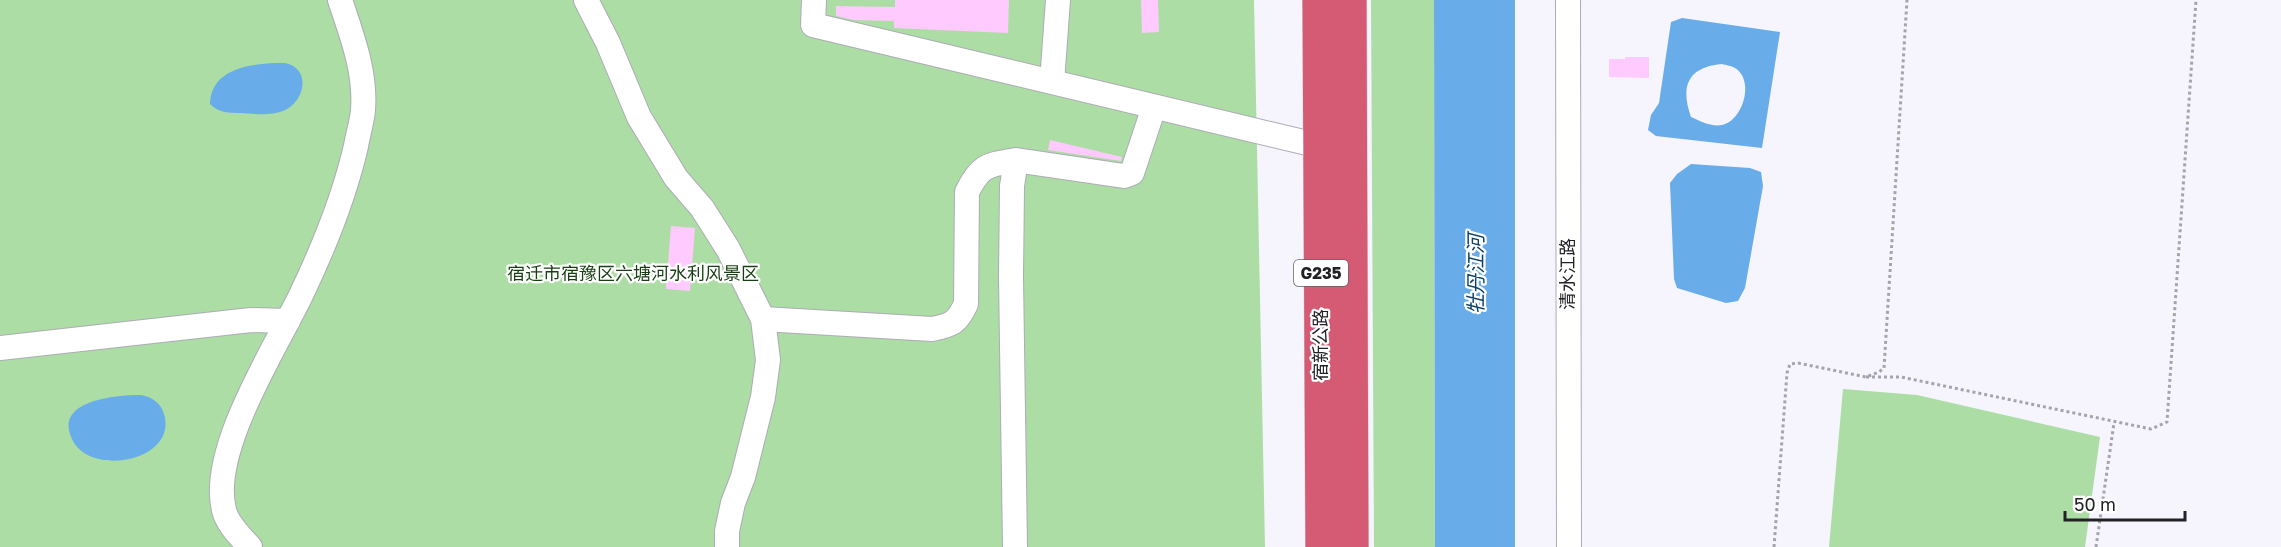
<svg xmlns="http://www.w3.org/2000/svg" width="2281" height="547" font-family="'Golos Text','Noto Sans SC',sans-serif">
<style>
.green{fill:#acdda5}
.water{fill:#68ace9;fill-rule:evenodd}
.building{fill:#ffcafe}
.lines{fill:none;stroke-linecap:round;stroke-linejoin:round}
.minor-casing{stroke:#adabb6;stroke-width:26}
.highway-casing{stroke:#d3d3d4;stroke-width:34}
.path{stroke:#a5a3ab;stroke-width:3;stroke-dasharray:3 3;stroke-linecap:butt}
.minor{stroke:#fff;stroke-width:24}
.highway{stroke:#d55b74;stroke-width:33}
.labels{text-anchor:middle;stroke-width:4.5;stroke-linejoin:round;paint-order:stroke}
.shield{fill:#fff;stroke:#646467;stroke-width:1.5}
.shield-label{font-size:16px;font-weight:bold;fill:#222126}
.park-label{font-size:18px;fill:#173f12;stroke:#fff}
.street-label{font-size:18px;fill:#222126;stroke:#fff}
.water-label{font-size:20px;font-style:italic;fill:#0d4068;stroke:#fff}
</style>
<rect width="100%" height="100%" fill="#f6f4fd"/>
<path class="green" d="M0,0H1254L1265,547H0Z
M1371,0H1434L1435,547H1374Z
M1843,389L1917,395L2100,437L2085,547H1829Z"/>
<path class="water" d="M1434,0H1515V547H1435Z
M1682,18L1780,32L1762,148L1656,136L1648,130L1651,115L1659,103L1671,22ZM1722,64C1726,65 1732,66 1735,68C1755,80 1743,121 1722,125C1711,127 1700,121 1691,117C1680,86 1688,67 1722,64Z
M285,63C312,68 305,103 283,111C270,116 255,114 241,113C229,113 219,113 210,104C211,66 256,63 285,63Z
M1691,164L1750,168L1761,172L1763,186L1745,288L1738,301L1726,303L1677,288L1674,279L1670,183L1677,174Z
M141,395C152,397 161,403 164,414C178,461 92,477 73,441C51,400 117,395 141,395Z"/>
<path class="building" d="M895,0H1009L1008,33L894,28V21L854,20L836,16V6L895,7Z
M1141,0H1158L1159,32L1142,33Z
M1625,57H1649V78L1609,77V59H1625Z
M1050,140L1122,157L1121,161L1048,150Z
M671,226L695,228L690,291L666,289Z"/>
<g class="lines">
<defs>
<path id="minor" d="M586,0L608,43L639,117L676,178L702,208L728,249L763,319L768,360L763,397L743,477L733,503L727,531V547
M814,0L813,25L1320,146H1334
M1568,0L1569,547
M1052,82L1058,0
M763,319L932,329C952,325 957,323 966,304L967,192C981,164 988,165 1016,160
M0,348L251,320L288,321
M250,547C241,537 227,524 224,510C209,451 275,349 301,295C324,247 344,198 356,146C358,134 362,122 363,110C366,72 352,36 340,0
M1015,547L1011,277L1012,186L1016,160L1124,176L1132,173L1154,107"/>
<path id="highway" d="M1319,0L1322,547
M1350,0L1352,547"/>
</defs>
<use href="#minor" class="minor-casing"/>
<use href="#highway" class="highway-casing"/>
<path class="path" d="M1866,377H1901L2151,429L2167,422L2196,0
M1774,547L1787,373L1790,364L1798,363L1866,377L1879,372L1884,368L1907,0
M2096,547L2114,423"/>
<use href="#minor" class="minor"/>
<use href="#highway" class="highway"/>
</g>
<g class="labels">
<rect class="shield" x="1294" y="260" width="54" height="26" rx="4.5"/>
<g class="shield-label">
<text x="1321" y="279">G235</text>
</g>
<g class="park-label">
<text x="633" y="280">宿迁市宿豫区六塘河水利风景区</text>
</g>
<g class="street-label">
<text transform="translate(1568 274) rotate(-90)" y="6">清水江路</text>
<text transform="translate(1321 345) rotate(-90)" y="6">宿新公路</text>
</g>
<g class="water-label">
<text transform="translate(1476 274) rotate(-90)" y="7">牡丹江河</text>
</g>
</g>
<path d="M2065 511v9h120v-9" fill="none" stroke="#222126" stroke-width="3"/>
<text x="2074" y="511" font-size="18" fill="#222126" stroke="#ffffff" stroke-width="4.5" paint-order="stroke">50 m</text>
</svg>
